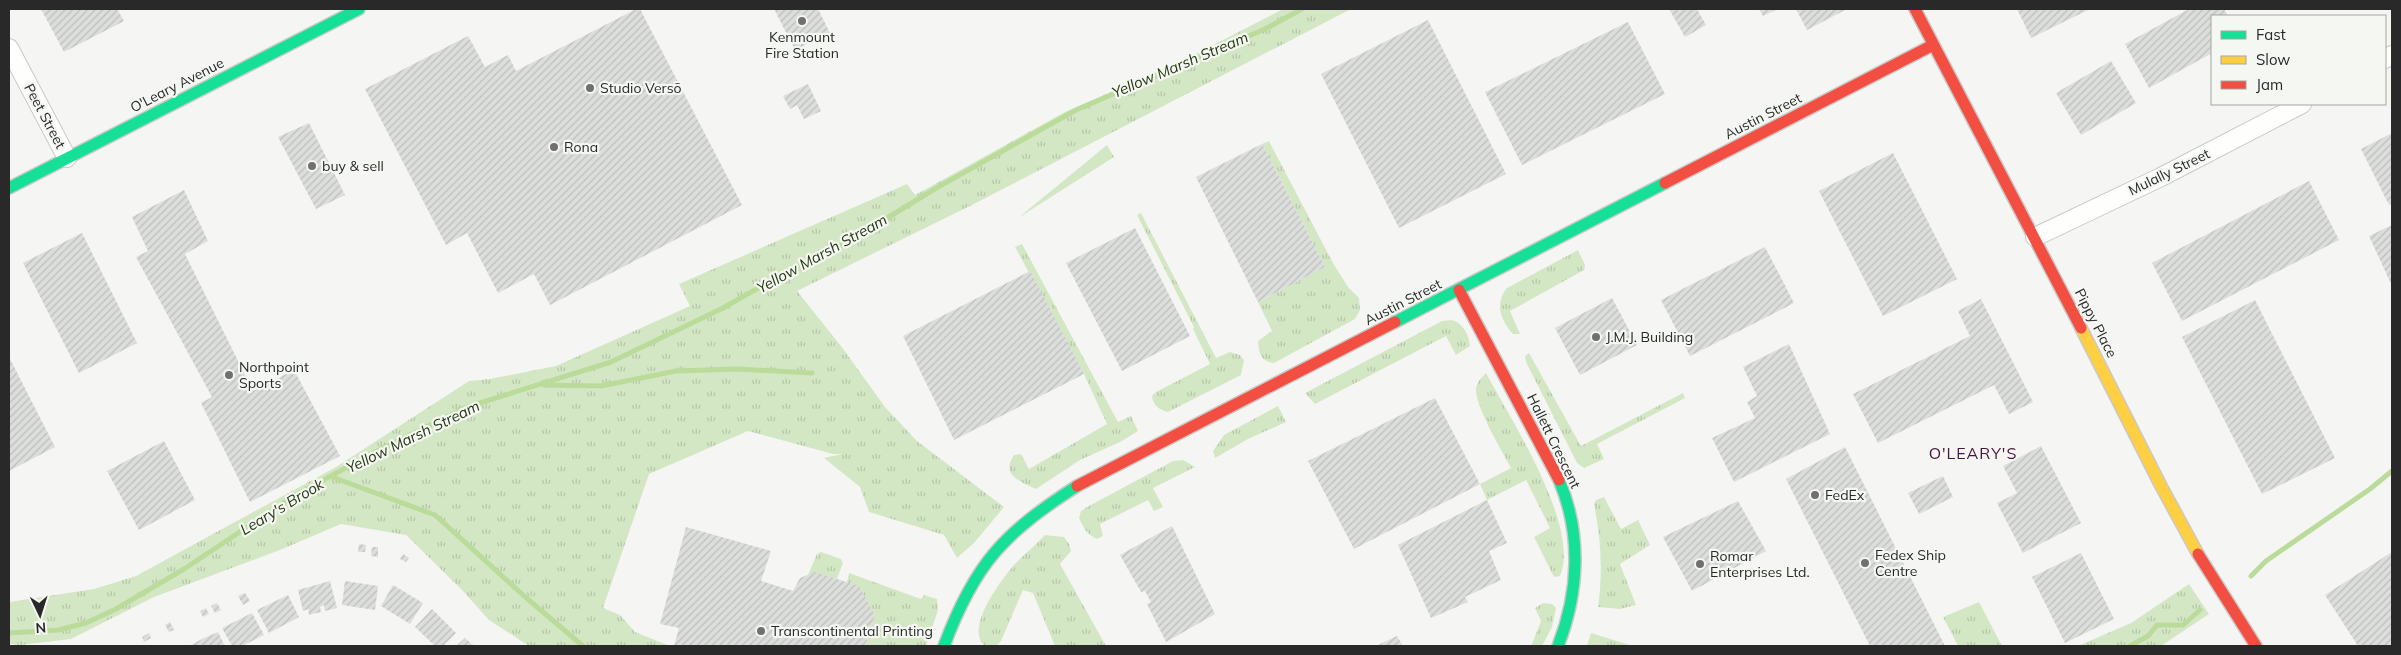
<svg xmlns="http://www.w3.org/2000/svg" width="2401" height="655" font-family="Mulish,sans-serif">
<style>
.grass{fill:url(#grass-tufts)}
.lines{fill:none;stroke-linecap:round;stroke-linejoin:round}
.stream{stroke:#badb9a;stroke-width:5}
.building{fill:url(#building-hatch)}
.street-casing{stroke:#c9cac8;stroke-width:20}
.fast-casing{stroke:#c9cac8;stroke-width:14}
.slow-casing{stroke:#c9cac8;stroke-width:14}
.jam-casing{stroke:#c9cac8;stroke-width:14}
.street{stroke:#fefefd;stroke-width:18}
.fast{stroke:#16e098;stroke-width:11}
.slow{stroke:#ffcf43;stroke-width:11}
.jam{stroke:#f24e42;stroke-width:11}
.poi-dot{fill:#70716f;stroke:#f5f7f3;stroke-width:2}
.labels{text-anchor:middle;stroke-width:4.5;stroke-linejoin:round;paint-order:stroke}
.poi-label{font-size:14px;fill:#282928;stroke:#f5f7f3;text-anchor:start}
.street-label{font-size:14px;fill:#282928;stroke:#f5f7f3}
.water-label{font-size:15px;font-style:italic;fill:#263813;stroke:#f5f7f3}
.quarter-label{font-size:16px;letter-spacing:1px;fill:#4e143d;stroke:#f5f7f3}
</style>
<defs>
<pattern id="grass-tufts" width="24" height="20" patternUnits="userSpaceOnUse" patternTransform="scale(1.25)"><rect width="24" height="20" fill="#d4e7c5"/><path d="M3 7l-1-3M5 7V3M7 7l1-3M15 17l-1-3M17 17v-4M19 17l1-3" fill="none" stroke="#b6c6a9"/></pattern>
<pattern id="building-hatch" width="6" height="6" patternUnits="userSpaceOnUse" patternTransform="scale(1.25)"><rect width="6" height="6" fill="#dcdedc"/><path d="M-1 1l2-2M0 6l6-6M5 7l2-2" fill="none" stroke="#bdbebd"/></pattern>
</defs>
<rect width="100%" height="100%" fill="#f5f6f4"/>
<path class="grass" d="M1283,9H1351L974,204L797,291L841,346L885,407L917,441L1004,507L974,543L957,558L944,535L869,512L860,487L824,458L842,454H833L748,431L649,474L603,608L620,615L635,632L670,646H529L489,620L463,591L406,535L341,524L280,550L154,597L71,639L21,645L9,644V602L94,589L136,576L336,467L469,381L490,379L556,366L690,306L679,284L907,184L915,195L1065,112L1188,58Z
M1269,141L1333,263L1348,287L1359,298L1360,310L1355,319L1274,363C1260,361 1259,353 1258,341L1272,331L1258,302L1325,267L1262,144Z
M1107,145L1114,157L1018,218Z
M1141,213L1216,358L1230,352L1240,355L1244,360L1241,375L1168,412C1160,410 1153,406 1152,396L1156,392L1210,364L1193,329L1194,327L1137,215Z
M1022,244L1118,422L1131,416L1138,431L1120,442L1080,460L1036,489C1021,482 1000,475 1014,455L1021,454L1029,469L1107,424L1084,374L1015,247Z
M1578,250L1585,265L1584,270L1510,311L1520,334H1513C1501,321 1494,304 1507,288Z
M1452,320C1463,323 1469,335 1470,346L1456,355L1446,336L1315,404L1305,393L1442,321Z
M1529,353L1581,446L1683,393L1685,398L1597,444L1604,459L1584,468L1577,463L1526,362L1525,356Z
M1486,373C1510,418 1581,527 1560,576L1554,577L1534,537L1550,528L1526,480L1487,500L1480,484L1511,468C1502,451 1475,406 1476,389C1477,382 1481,378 1486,373Z
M1278,406L1286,422L1248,439L1215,458L1213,451L1224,435Z
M1183,460L1195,467L1153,488L1163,507L1154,511L1148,500L1100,524L1103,536L1097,539C1087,535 1083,527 1079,518L1081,511L1087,507L1173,461Z
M1604,497L1621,529L1638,520L1650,545L1620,564L1636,605L1620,609L1598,607C1603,572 1601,539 1594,504L1596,500Z
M1045,535L1064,537L1069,544L1071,551L1060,564L1106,646H1055L1033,593L1023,590L1001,641L996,646H985C965,630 997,586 1009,571C1019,558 1034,547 1045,535Z
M821,552L841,559L843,563L837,579L808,575L817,554Z
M849,573L921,599L924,595L937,599L938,610L926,646H865L875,616L847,582Z
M2189,584L2209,614L2161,646H2078L2131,623Z
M1979,602L2002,646H1958L1943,617Z
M1543,603L1552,604L1556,608L1552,627L1542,646H1531L1541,621L1535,608Z
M1591,633L1633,646H1587Z"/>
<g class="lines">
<path class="stream" d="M544,385L601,386L676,371L737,369L812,373
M332,477L435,515L523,595L583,646
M2251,576L2266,561L2370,489L2392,471
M9,633L58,630L86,623L116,609L184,569L294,496L375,452L467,407L611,362L723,308L786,272L846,243L938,187L1076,110L1265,29L1302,9
M2130,646L2148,636L2157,625H2183L2200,610"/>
</g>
<path class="building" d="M41,9H117L124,21L64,52Z
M636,9H640L742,205L550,305L534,274L498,293L467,233L446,245L365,89L468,36L485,67L508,55L516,71Z
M774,9H818L830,33L795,50Z
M1669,9H1697L1706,25L1685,37Z
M1759,9H1778L1763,16Z
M1796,9H1847L1807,30Z
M2017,9H2090L2031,38Z
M2189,9H2224L2228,16H2212V53L2149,88L2125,44Z
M1428,20L1506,174L1399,228L1321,74Z
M1628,22L1665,94L1522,165L1485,92Z
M2111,61L2136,103L2081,135L2056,93Z
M808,84L821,111L804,119L797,105L790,109L783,96Z
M309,123L345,195L316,209L278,137Z
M2392,133V203L2389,205L2361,149Z
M1262,144L1325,267L1258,302L1196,177Z
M1893,153L1957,279L1883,316L1819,191Z
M2309,181L2339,240L2182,321L2152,263Z
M184,190L208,241L185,254L253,391L294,370L340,456L250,502L201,403L212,397L136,257L148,251L132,217Z
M2392,225V286L2369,236Z
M1135,228L1190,336L1122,371L1066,263Z
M82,233L137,343L79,373L23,263Z
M1765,247L1794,303L1690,356L1661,300Z
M1030,271L1084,374L954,440L903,336Z
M1612,298L1637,345L1580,375L1555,328Z
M1981,299L2033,402L2009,414L1994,385L1878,443L1853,394L1970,336L1958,311Z
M2255,300L2335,458L2262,494L2182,337Z
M1789,344L1830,434L1734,482L1712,438L1755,418L1747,402L1757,396L1743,367Z
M9,357L55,447L9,471Z
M1435,398L1480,484L1354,549L1308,461Z
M164,441L195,500L139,530L107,471Z
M2041,446L2081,523L2023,553L1997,503L2017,493L2003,466Z
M1845,447L1945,646H1870L1786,479Z
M1943,476L1953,497L1919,514L1908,493Z
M1487,500L1507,543L1489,551L1501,580L1465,597L1468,602L1431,618L1398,545Z
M1738,501L1766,551L1692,591L1663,537Z
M1172,526L1215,614L1166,642L1147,604L1151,602L1145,591L1141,592L1120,555Z
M686,527L771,551L761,581L793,591L800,578L815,572L859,586L875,616L865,646H674L679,628L660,624Z
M359,544L366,545L365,552H358Z
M372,547H378V557L371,556Z
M2392,552V646H2358L2325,595Z
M2081,553L2114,619L2065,643L2032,577Z
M403,554L409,558L406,562L400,559Z
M330,581L337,608L325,611L324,605L320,607L321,612L309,615L308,609L303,611L298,590Z
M345,581L378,586L375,610L342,605Z
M393,585L423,603L410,624L381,606Z
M245,593L250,601L243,605L238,596Z
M288,595L299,617L269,633L257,610Z
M217,603L221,610L215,613L211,606Z
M206,608L209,614L203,617L200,611Z
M432,609L456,633L443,646H435L415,627Z
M252,613L264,635L242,646H232L222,628Z
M170,622L174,630L169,632L165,625Z
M218,632L225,646H189L202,639Z
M149,633L151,638L144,642L142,637Z
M1397,636L1403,646H1376Z
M465,638L474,646H456Z"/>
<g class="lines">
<defs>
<path id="street" d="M9,48L67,158
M2385,59L2392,55
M2035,237L2161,177L2302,104"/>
<path id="fast" d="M9,188L359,9
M1395,322L1665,183
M944,646C975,563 1004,533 1077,486
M1558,646C1579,592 1582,534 1559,480"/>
<path id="slow" d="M2081,328L2161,486L2198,554"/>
<path id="jam" d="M1915,9L2081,328
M1665,183L1933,45
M1459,290L1559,480
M1077,486L1395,322
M2198,554L2256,646"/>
</defs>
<use href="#street" class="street-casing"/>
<use href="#fast" class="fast-casing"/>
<use href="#slow" class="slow-casing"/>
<use href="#jam" class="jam-casing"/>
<use href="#street" class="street"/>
<use href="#fast" class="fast"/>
<use href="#slow" class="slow"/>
<use href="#jam" class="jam"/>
</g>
<g class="poi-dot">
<circle cx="802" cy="21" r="5"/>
<circle cx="590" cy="88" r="5"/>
<circle cx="554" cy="147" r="5"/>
<circle cx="312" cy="166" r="5"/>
<circle cx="1596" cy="337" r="5"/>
<circle cx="229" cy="375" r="5"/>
<circle cx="1815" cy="495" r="5"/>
<circle cx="1865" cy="563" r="5"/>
<circle cx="1700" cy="564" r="5"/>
<circle cx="761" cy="631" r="5"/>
</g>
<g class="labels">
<g class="poi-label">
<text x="802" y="42" text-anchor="middle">Kenmount<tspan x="802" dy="16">Fire Station</tspan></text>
<text x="600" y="93">Studio Versō</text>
<text x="564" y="152">Rona</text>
<text x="322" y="171">buy &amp; sell</text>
<text x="1606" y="342">J.M.J. Building</text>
<text x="239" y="372">Northpoint<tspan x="239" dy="16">Sports</tspan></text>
<text x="1825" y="500">FedEx</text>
<text x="1875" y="560">Fedex Ship<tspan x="1875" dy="16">Centre</tspan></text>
<text x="1710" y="561">Romar<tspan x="1710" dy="16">Enterprises Ltd.</tspan></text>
<text x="771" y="636">Transcontinental Printing</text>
</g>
<g class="street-label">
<text transform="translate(177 85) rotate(-27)" y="5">O'Leary Avenue</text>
<text transform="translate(45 116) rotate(62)" y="5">Peet Street</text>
<text transform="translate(1763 116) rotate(-27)" y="5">Austin Street</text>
<text transform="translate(2169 172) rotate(-26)" y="5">Mulally Street</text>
<text transform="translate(1403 302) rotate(-27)" y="5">Austin Street</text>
<text transform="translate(2096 323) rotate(63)" y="5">Pippy Place</text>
<text transform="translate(1554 441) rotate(64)" y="5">Hallett Crescent</text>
</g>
<g class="water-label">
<text transform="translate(1180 65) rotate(-23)" y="5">Yellow Marsh Stream</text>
<text transform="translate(822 254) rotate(-29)" y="5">Yellow Marsh Stream</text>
<text transform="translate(413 437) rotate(-26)" y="5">Yellow Marsh Stream</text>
<text transform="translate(282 507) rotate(-31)" y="5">Leary's Brook</text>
</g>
<g class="quarter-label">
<text x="1973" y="459">O'LEARY'S</text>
</g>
</g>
<rect width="2401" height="655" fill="none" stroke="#282928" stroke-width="20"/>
<rect x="2211" y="15" width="175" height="90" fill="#f5f7f3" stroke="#a3a5a2"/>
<rect x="2221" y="31" width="25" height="8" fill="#16e098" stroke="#a3a5a2"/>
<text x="2256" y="40" font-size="15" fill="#282928">Fast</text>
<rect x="2221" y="56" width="25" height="8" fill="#ffcf43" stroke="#a3a5a2"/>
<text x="2256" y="65" font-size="15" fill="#282928">Slow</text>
<rect x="2221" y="81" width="25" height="8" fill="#f24e42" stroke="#a3a5a2"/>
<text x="2256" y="90" font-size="15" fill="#282928">Jam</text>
<g transform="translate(40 615) rotate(176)" stroke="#f5f7f3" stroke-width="4" paint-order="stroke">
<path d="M0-4L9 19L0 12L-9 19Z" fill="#282928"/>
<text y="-8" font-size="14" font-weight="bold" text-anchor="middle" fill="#282928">N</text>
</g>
</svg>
